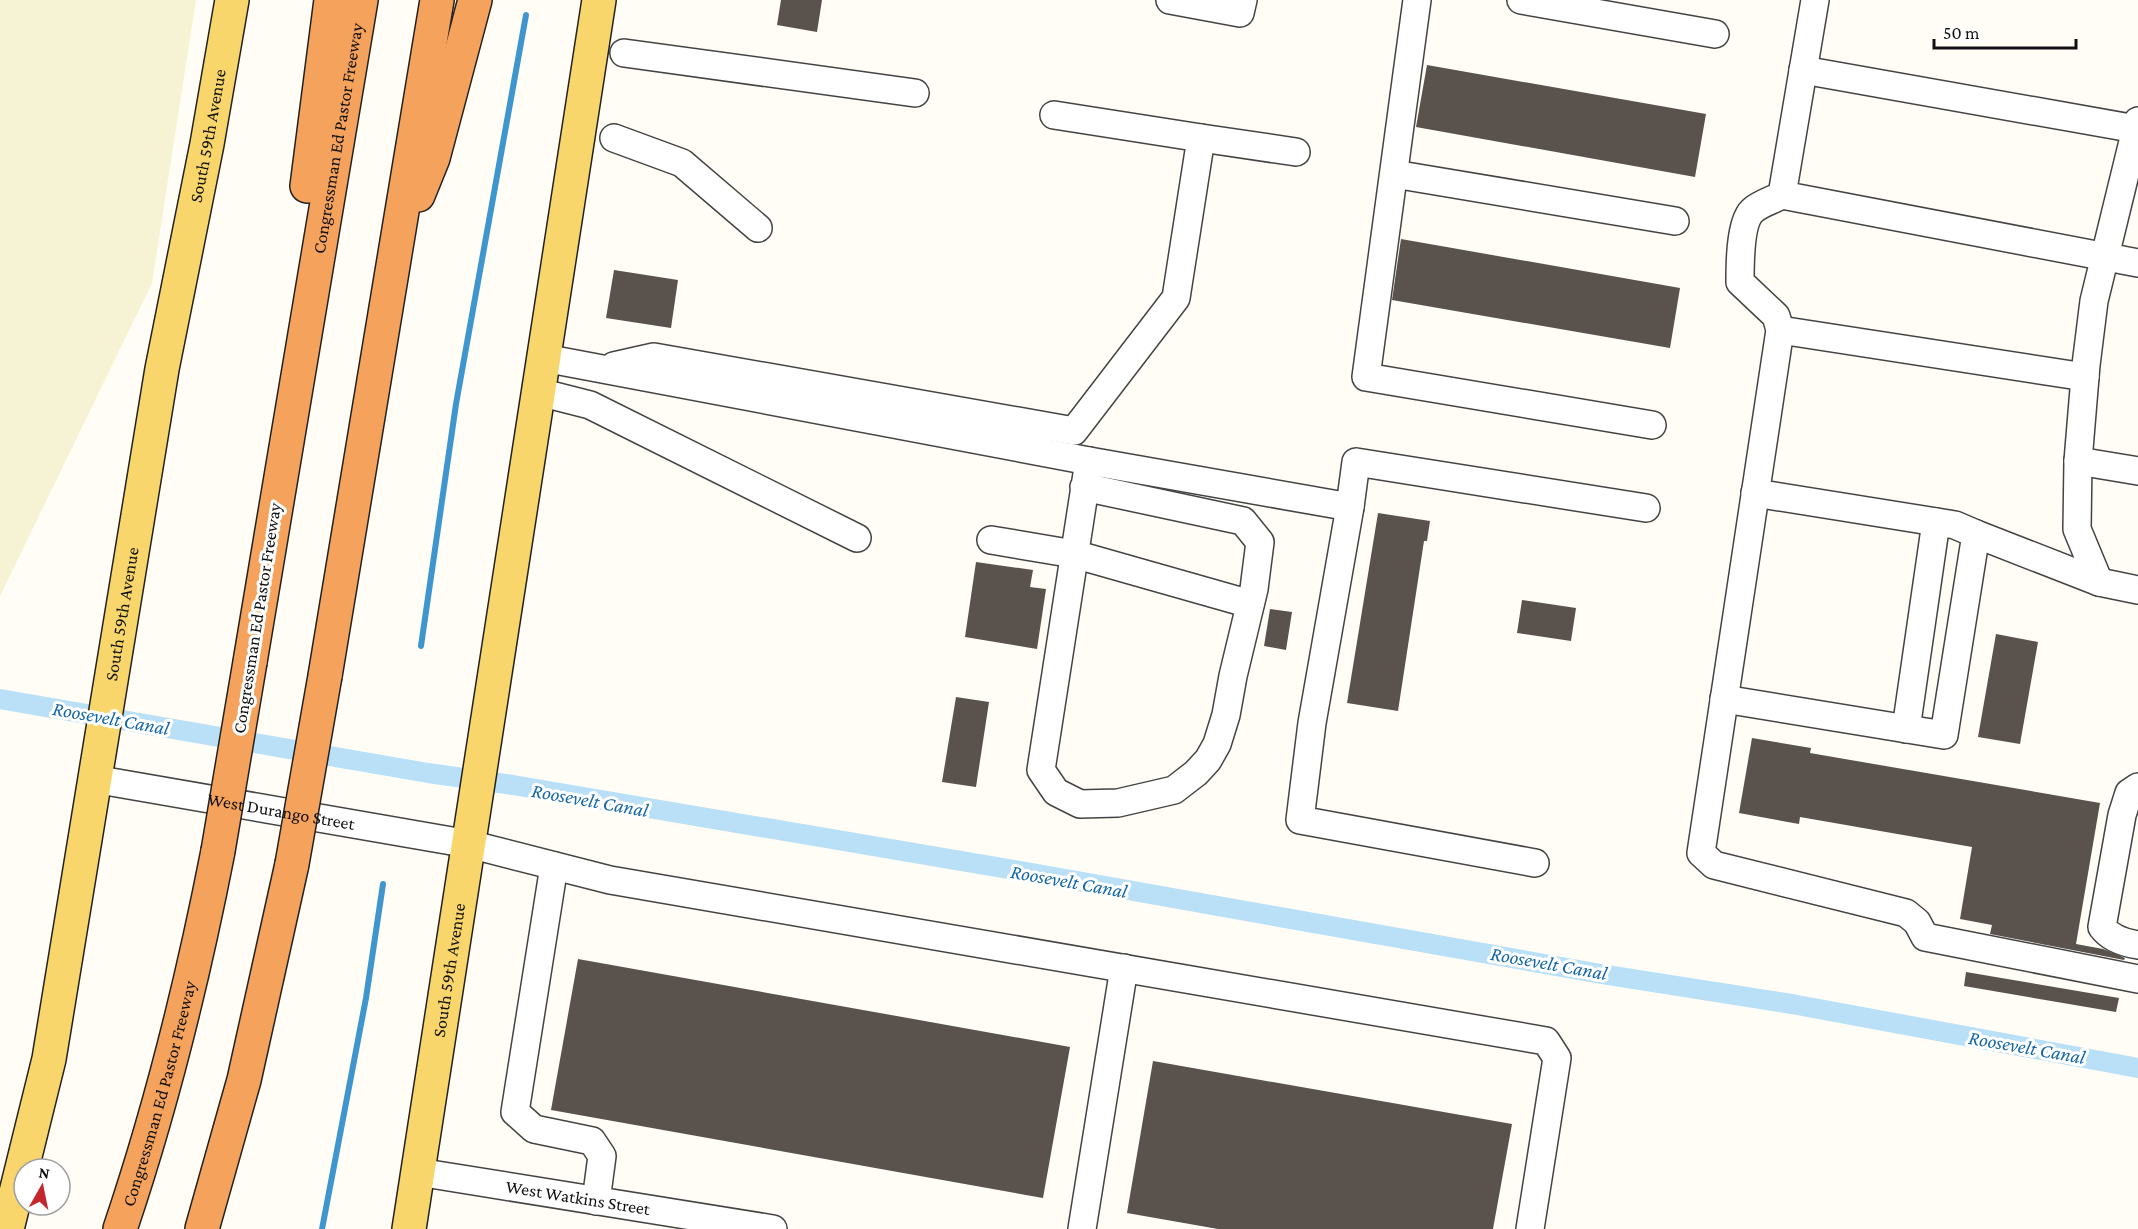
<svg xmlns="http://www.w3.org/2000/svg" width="2138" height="1229" font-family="'Crimson Pro',serif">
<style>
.farmland{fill:#f6f3d4}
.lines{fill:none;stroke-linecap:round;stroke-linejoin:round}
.stream{stroke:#3f96cf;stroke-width:6}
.canal{stroke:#b9e0f7;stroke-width:20}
.building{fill:#5a524d}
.minor-casing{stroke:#444;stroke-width:30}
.major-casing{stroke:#222;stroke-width:36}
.highway-casing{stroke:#222;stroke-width:36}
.minor{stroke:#fff;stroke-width:27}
.major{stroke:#f9d66b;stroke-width:33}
.highway{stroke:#f5a25d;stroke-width:33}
.highway-bridge-casing{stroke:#222;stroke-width:36;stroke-linecap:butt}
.highway-bridge{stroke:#f5a25d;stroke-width:33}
.labels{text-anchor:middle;stroke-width:6;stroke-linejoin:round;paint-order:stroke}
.street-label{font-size:18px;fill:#111;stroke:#fff}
.water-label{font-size:20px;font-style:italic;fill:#1768a6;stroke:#fff}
</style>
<rect width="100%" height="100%" fill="#fffdf5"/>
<path class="farmland" d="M0,0H196L152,283L0,596Z"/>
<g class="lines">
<path class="stream" d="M421,646L456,404L526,15
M322,1229L366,998L383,884"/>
<path class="canal" d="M0,699L428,773L513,785L1032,873L1601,974L1792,1004L2138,1068"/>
</g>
<path class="building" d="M781,0H822L817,32L777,25Z
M1427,65L1706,114L1695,177L1416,127Z
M1401,239L1680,288L1670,348L1392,300Z
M614,270L678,280L671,328L606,318Z
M1378,513L1430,521L1427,541H1424L1398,711L1347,703Z
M976,562L1033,570L1030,587L1046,589L1037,649L965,637Z
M1522,600L1576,608L1571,641L1517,633Z
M1270,609L1292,612L1286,650L1264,646Z
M1996,634L2038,642L2020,744L1978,737Z
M956,697L989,702L976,787L942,782Z
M1752,738L1811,748L1810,753L2100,803L2076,944L2103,949L2125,958L2124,960L1990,934L1992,925L1960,919L1972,847L1800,817L1799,824L1739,813Z
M578,959L1070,1047L1043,1198L551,1110Z
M1966,972L2119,998L2116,1012L1964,986Z
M1153,1061L1512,1124L1493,1229H1218L1127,1213Z"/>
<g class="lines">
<defs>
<g id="minor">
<path d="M1170,0L1240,13L1243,0"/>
<path d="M1417,0L1366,377L1652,425"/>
<path d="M1521,0L1715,34"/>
<path d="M1815,0L1782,195L2138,263"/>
<path d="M624,53L915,93"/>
<path d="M1803,70L2136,129"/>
<path d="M614,138L682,163L758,228"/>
<path d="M1201,138L1296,152"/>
<path d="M1394,174L1675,221"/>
<path d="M1782,195C1773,200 1759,204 1752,211C1740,223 1740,266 1740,282L1776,316L1780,330L1701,853L1714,865L1906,913L1917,922L1925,937L2138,979"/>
<path d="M1780,330L2085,377"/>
<path d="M544,358L1089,461L1350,507L1312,723L1300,820L1535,863"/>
<path d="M614,366L654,357L1074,431L1176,298L1201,138L1054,115"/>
<path d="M539,392L590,405L857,538"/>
<path d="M2078,461L2138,471"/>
<path d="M1084,487L1243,521L1260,542L1254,589L1233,676L1226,715L1217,744L1208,760L1196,773L1174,790L1118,803L1080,804L1056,792L1041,770L1089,461"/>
<path d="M1350,507L1356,462L1646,508"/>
<path d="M1976,534L2099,582L2138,590"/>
<path d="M991,540L1074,554L1250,604"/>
<path d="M2099,582L2077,529L2078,461L2086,365L2094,301L2138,121"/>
<path d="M1724,699L1944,735L1976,534L1955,525L1755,493"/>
<path d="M1906,729L1936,522"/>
<path id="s1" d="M94,779L469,844L610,880L1546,1041L1557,1058L1530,1229"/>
<path d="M2138,787L2129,793L2122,815L2102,927C2110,938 2125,943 2138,945"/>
<path d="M554,866L515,1112L534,1129L592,1141L602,1156L596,1201"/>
<path id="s2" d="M418,1172L773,1229"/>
<path d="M1082,1229L1124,968"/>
</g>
<g id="major">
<path id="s3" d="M7,1229L49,1059L162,369L207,144L232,0"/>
<path id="s4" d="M409,1229L599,0"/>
</g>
<g id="highway">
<path d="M307,186L331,0"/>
<path d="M418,195L433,158L475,0"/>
<path id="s5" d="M250,662L361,0"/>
<path d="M325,676L437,0"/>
<path id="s6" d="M120,1229C162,1105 193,979 218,851"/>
<path d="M202,1229L244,1080L292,864"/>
</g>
</defs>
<use href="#minor" class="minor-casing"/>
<use href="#major" class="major-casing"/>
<use href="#highway" class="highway-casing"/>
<use href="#minor" class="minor"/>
<use href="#major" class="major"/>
<use href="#highway" class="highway"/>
<defs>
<path id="highway-bridge" d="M218,851L250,662
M292,864L325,676"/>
</defs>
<use href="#highway-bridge" class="highway-bridge-casing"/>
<use href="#highway-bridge" class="highway-bridge"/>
</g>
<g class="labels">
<g class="street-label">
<text dy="6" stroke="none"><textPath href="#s3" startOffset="1112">South 59th Avenue</textPath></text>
<text dy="6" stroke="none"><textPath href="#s5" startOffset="531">Congressman Ed Pastor Freeway</textPath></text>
<text dy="6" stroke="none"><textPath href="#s3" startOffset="626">South 59th Avenue</textPath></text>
<text transform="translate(257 618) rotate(-81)" y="6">Congressman Ed Pastor Freeway</text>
<text dy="6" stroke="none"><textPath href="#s1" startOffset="190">West Durango Street</textPath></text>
<text dy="6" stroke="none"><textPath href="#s4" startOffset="262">South 59th Avenue</textPath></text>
<text dy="6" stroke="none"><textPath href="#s6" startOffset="141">Congressman Ed Pastor Freeway</textPath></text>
<text dy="6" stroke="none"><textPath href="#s2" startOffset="162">West Watkins Street</textPath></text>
</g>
<g class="water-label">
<text transform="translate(111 718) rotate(10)" y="7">Roosevelt Canal</text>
<text transform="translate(590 800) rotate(10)" y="7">Roosevelt Canal</text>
<text transform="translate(1069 881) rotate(10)" y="7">Roosevelt Canal</text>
<text transform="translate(1549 963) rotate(10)" y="7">Roosevelt Canal</text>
<text transform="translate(2027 1047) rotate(10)" y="7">Roosevelt Canal</text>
</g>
</g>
<g transform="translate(42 1187) rotate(9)"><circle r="28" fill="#ffffff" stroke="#a0a0a0" stroke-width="1.5"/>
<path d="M0-4.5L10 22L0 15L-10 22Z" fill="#c4262e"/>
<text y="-9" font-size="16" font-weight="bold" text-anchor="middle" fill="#111111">N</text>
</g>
<path d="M1934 39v9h142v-9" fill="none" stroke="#111111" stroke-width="3"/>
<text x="1943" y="39" font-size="18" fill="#111111" stroke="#ffffff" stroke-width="4.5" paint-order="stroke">50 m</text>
</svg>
